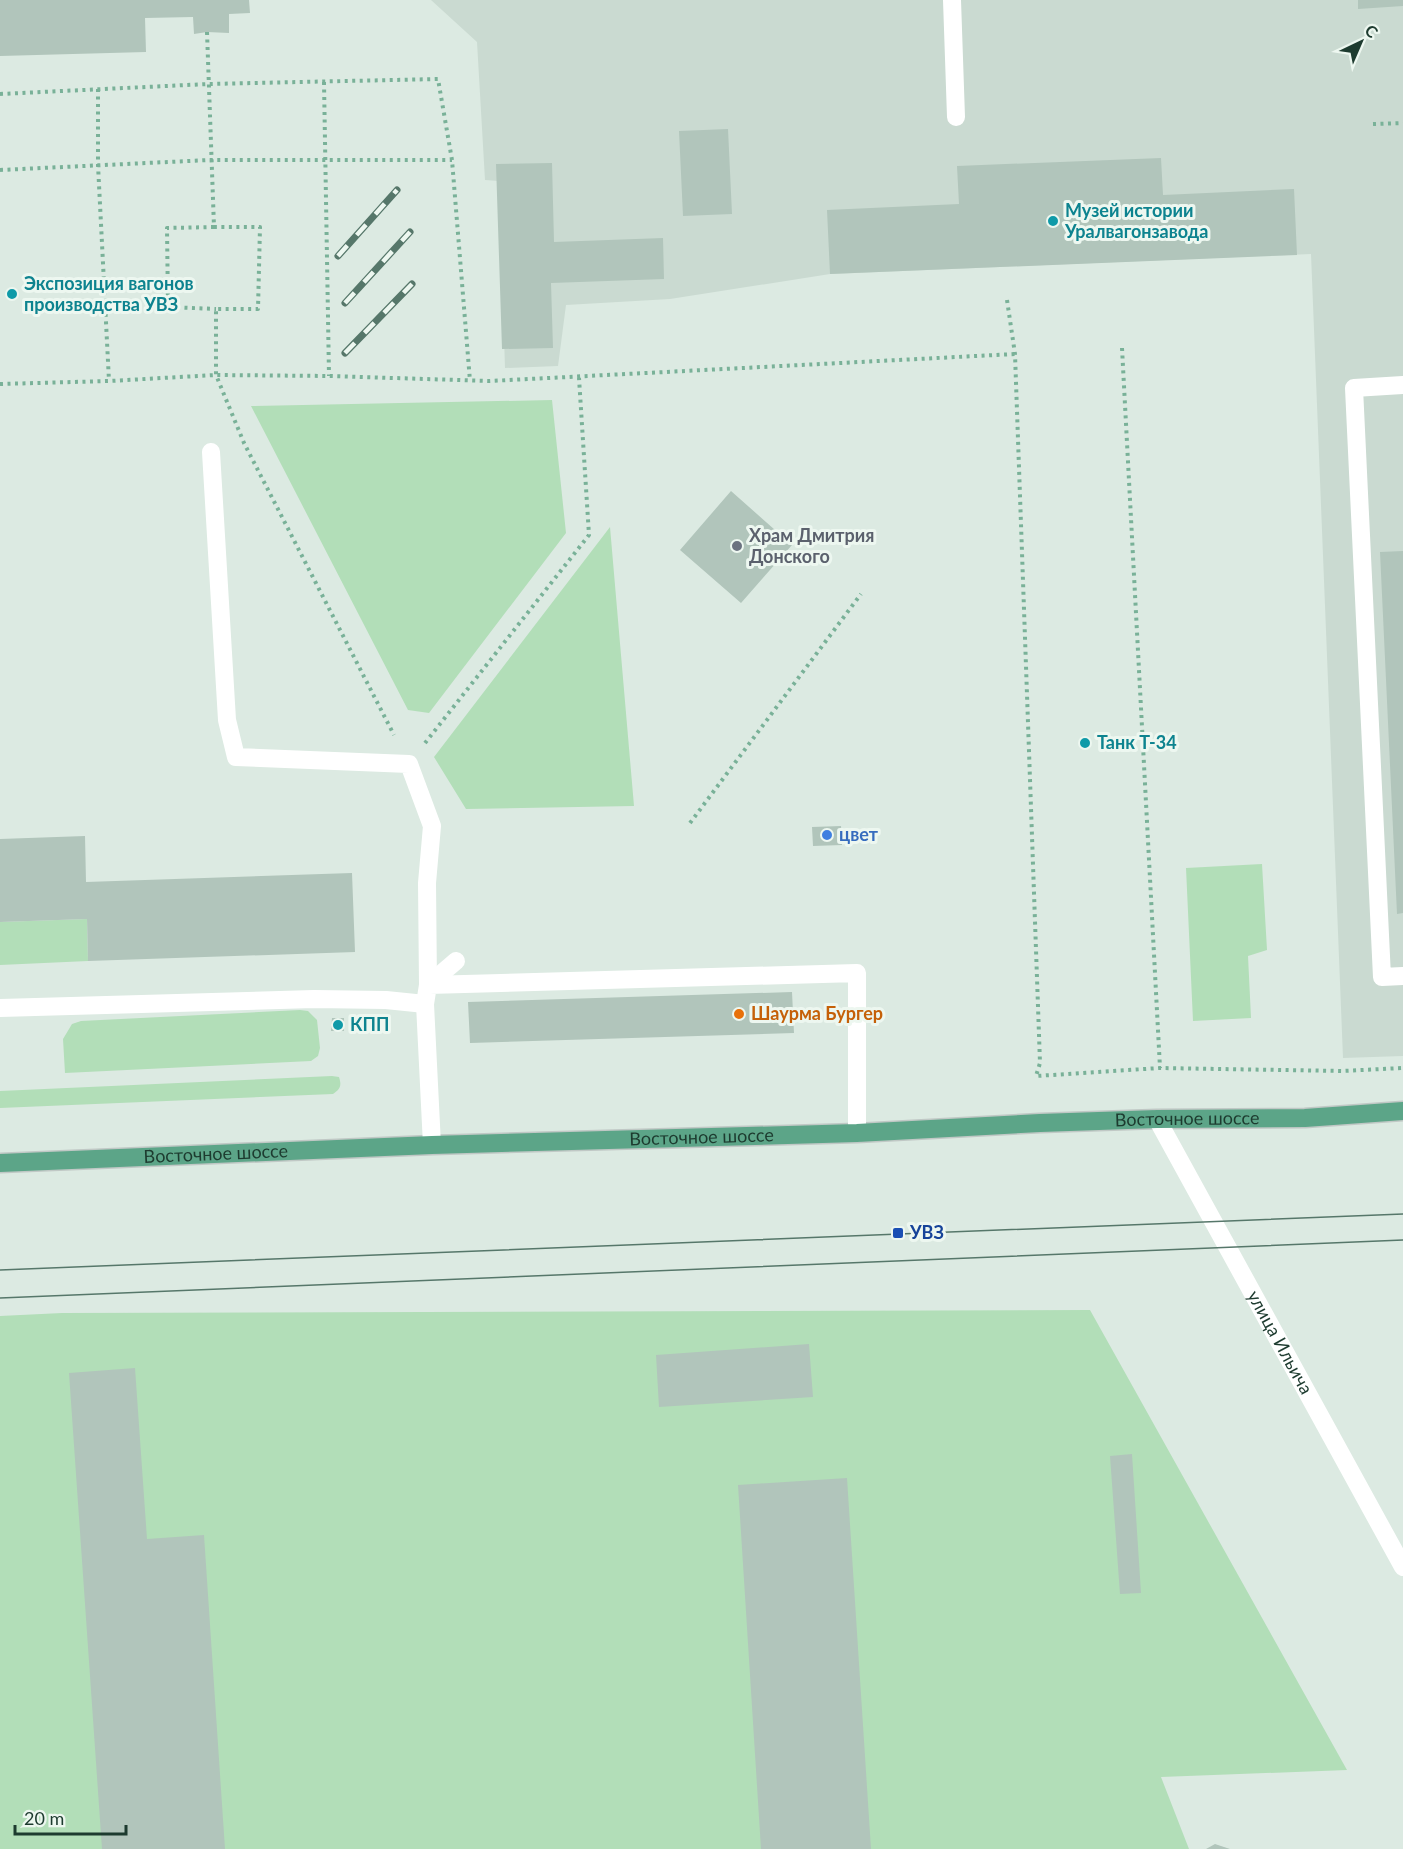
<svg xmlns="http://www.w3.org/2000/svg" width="1403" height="1849" font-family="Lato,sans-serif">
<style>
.built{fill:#cadad1}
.green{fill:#b2deb8}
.building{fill:#b1c5bb}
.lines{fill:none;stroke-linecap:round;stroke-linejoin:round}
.major-casing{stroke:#c0c8c5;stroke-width:21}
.path{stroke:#79b198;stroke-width:4;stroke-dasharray:3 4.5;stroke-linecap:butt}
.minor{stroke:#fff;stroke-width:18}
.major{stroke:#5ca588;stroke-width:18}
.tram{stroke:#56776a;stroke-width:1.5}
.rail-casing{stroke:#56776a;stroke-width:7}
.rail{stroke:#edf7f0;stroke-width:4.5;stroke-dasharray:14;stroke-linecap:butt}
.culture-dot{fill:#0f9aa8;stroke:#edf7f0;stroke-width:2}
.worship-dot{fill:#6b7280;stroke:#edf7f0;stroke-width:2}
.shop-dot{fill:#3f7fe0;stroke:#edf7f0;stroke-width:2}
.food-dot{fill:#e8710a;stroke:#edf7f0;stroke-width:2}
.transit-dot{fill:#1a4fb4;stroke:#edf7f0;stroke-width:2}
.labels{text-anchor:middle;stroke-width:6;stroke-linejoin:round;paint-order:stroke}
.culture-label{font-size:18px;font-weight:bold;fill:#0d838f;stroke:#edf7f0;text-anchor:start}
.worship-label{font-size:18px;font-weight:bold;fill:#5b616d;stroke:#edf7f0;text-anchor:start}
.shop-label{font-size:18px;font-weight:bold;fill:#366cbe;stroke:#edf7f0;text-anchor:start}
.food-label{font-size:18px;font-weight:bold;fill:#c56008;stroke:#edf7f0;text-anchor:start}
.street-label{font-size:18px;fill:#1d3b2f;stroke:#edf7f0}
.transit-label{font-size:18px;font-weight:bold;fill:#164399;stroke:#edf7f0;text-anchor:start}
</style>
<rect width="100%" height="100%" fill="#dceae2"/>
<path class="built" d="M431,0H1403V1056L1343,1058L1311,254L830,274L670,299L566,305L558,366L505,368L499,181L485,180L477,42Z"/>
<path class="green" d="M552,400L566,533L429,713L408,710L251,406Z
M610,527L634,806L466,809L434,757Z
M1262,864L1267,950L1248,956L1251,1018L1193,1021L1186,868Z
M87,919L88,961L0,965V922Z
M300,1010L308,1011L317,1020L320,1048L318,1056L311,1061L65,1073L63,1039L72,1024L81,1021Z
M332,1076L339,1077C342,1086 340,1089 333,1094L0,1108V1091Z
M1090,1310L1347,1770L1161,1777L1189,1849H0V1316L62,1313Z"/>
<path class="building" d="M0,0H249L250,13L229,14V33L207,32L194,34L193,17L145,18L146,52L0,56Z
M1358,0H1403V6L1358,9Z
M728,129L732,214L683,216L679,131Z
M1161,158L1163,195L1294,189L1297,255L830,274L827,210L959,204L957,166Z
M552,163L554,242L663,238L664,279L551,283L553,348L502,349L496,164Z
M731,491L792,545L741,603L680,550Z
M1403,551V913L1397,914L1380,552Z
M841,826L842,845L813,846L812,827Z
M85,836L86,882L352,873L355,952L88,961L87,919L0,922V839Z
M792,992L794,1033L470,1043L468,1002Z
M332,1018H344V1031H331Z
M809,1344L813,1397L659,1407L656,1355Z
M135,1368L147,1539L204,1535L225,1849H102L69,1373Z
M1132,1454L1141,1593L1120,1594L1110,1456Z
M847,1478L871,1849H761L738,1485Z
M1215,1844L1230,1849H1206Z"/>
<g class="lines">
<defs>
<g id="major">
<path id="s2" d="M0,1163L432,1145L857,1133L1040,1123L1157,1119L1305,1118L1403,1111"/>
</g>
</defs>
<use href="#major" class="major-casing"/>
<path class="path" d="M207,32L214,227H260L258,309H216V375L244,443L394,735
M324,82L329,376
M98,89V165L109,381
M0,94L208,84L438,79L452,160L470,381
M1373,124L1403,123
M0,170L210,160H452
M214,227L167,228L168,307L216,309
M1007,300L1015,354L1040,1063L1036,1076L1160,1068L1342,1071L1403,1068
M1122,348L1160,1068
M0,384L109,381L216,375L329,376L490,381L1015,354
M425,743L589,535L579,378
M690,823L861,594"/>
<g class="minor">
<path d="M952,0L956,117"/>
<path d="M1403,385L1354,388L1382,977L1403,976"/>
<path d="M211,452L227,720L236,757L409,764L432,826L427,883L428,985"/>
<path d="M428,985L456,961"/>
<path d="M0,1008L314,999L386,1000L425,1004"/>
<path id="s1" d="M1157,1119L1403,1567"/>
<path d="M432,1145L425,1004L428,985L857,973V1133"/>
</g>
<use href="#major" class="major"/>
<path class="tram" d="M0,1270L1403,1214
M0,1298L1403,1240"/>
<defs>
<path id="rail" d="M338,256L397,190
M345,303L410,232
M345,353L412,284"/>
</defs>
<use href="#rail" class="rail-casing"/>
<use href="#rail" class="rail"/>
</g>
<g class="culture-dot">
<circle cx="1053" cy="221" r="6"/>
<circle cx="12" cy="294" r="6"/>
<circle cx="1085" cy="743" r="6"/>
<circle cx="338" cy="1025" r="6"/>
</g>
<circle class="worship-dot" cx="737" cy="546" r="6"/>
<circle class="shop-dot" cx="827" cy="835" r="6"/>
<circle class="food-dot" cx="739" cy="1014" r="6"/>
<rect class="transit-dot" x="892" y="1227" width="12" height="12" rx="3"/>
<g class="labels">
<g class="culture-label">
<text x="1065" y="217">Музей истории<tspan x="1065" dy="21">Уралвагонзавода</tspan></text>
<text x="24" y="290">Экспозиция вагонов<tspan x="24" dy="21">производства УВЗ</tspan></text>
<text x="1097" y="749">Танк Т-34</text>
<text x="350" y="1031">КПП</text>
</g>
<g class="worship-label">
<text x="749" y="542">Храм Дмитрия<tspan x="749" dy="21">Донского</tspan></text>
</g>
<g class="shop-label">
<text x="839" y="841">цвет</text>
</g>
<g class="food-label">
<text x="751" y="1020">Шаурма Бургер</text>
</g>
<g class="street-label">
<text dy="6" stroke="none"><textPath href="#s2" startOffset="1188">Восточное шоссе</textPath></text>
<text dy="6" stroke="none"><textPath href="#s2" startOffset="702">Восточное шоссе</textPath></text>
<text dy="6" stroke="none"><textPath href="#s2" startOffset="216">Восточное шоссе</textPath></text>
<text dy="6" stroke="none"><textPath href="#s1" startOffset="255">улица Ильича</textPath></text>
</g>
<g class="transit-label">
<text x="910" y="1239">УВЗ</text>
</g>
</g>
<g transform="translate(1361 42) rotate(44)" stroke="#edf7f0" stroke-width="4.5" paint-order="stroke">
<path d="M0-4.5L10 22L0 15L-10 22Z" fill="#1d3b2f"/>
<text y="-9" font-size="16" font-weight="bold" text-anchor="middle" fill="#1d3b2f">С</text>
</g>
<path d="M15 1825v9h111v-9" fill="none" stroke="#1d3b2f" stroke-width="3"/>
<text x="24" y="1825" font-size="18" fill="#1d3b2f" stroke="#edf7f0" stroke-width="4.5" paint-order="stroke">20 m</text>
</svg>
